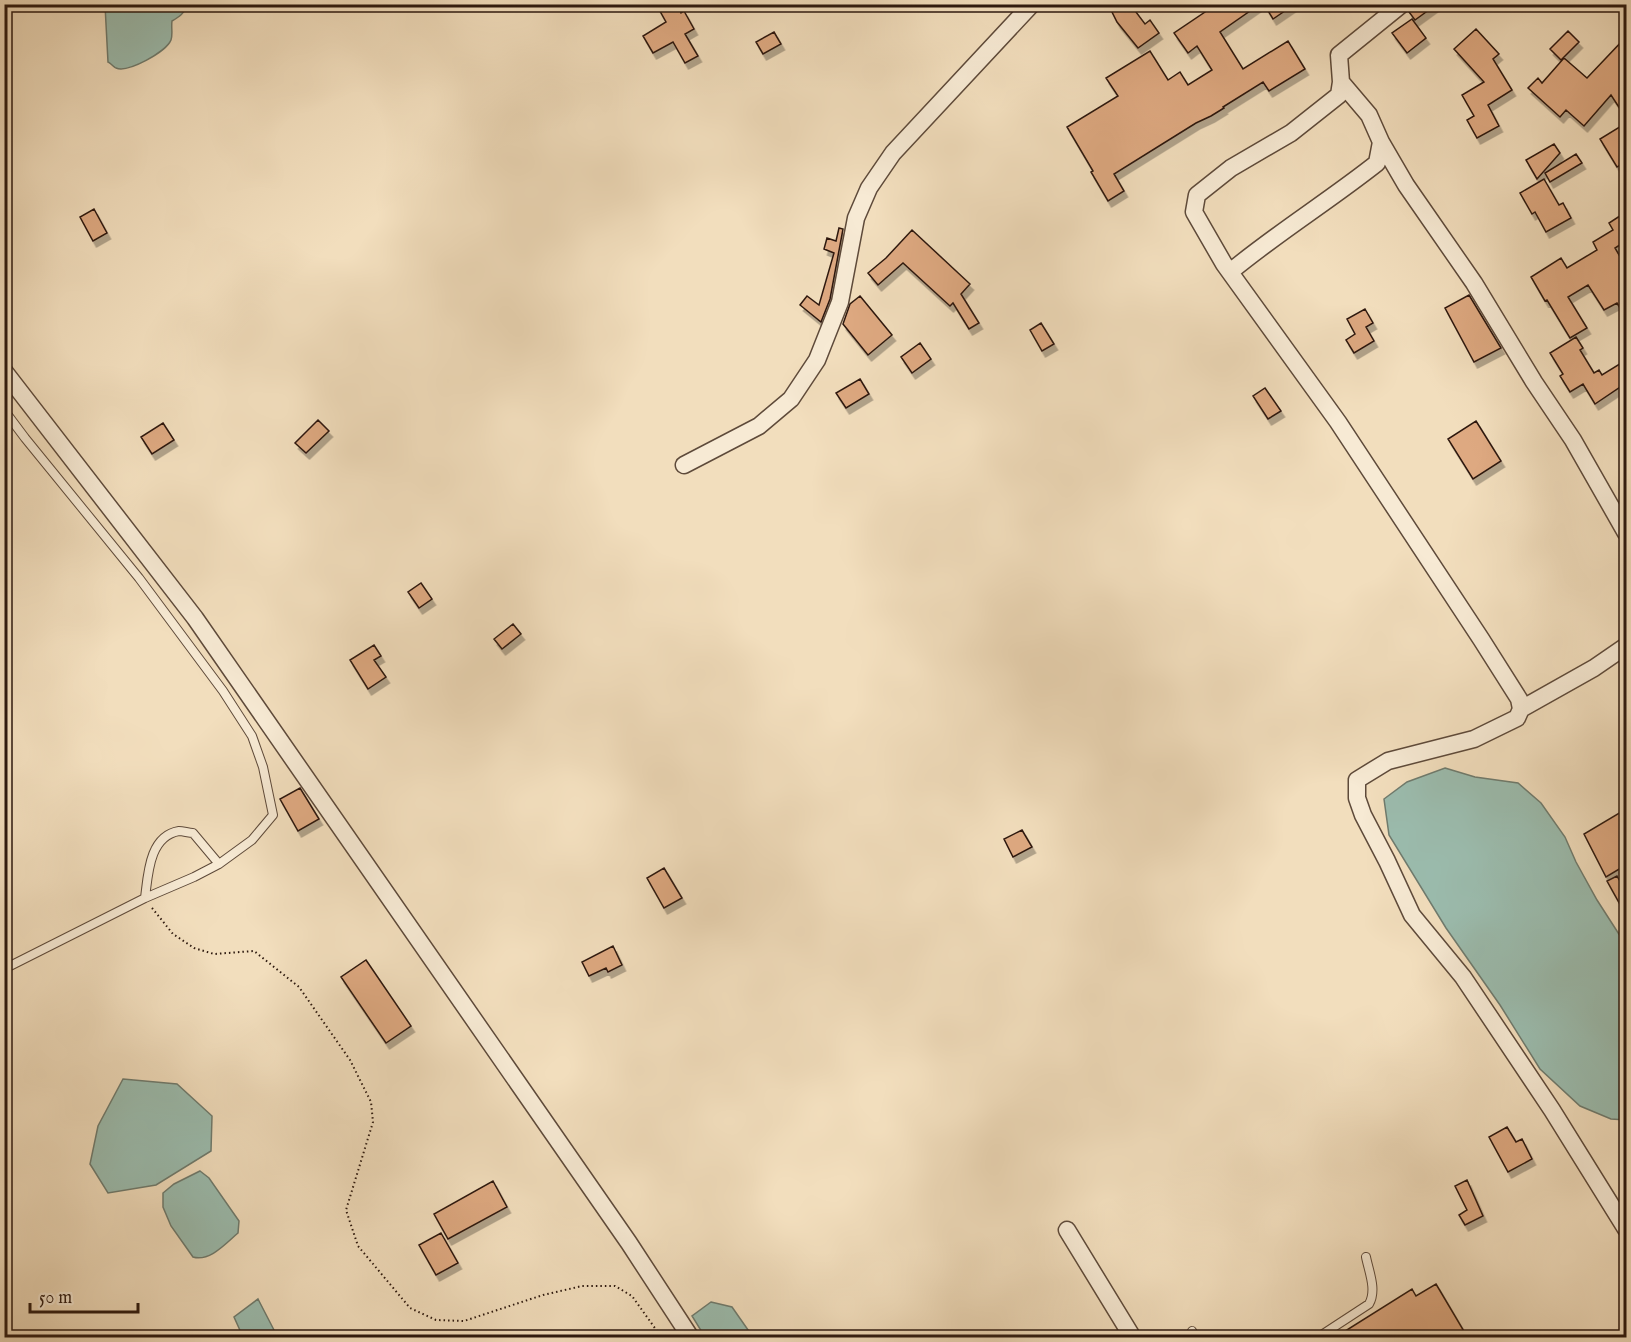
<svg xmlns="http://www.w3.org/2000/svg" width="1631" height="1342" font-family="'IM FELL English',serif">
<style>
.water{fill:#9bbcae;stroke:#6f7b6e;stroke-width:1.5}
.building{fill:#dea981;stroke:#2d190f;stroke-width:1.5;filter:url(#shadow)}
.lines{fill:none;stroke-linecap:round;stroke-linejoin:round}
.service-casing{stroke:#5e4a3a;stroke-width:10}
.minor-casing{stroke:#5e4a3a;stroke-width:19}
.path{stroke:#2d190f;stroke-width:2;stroke-dasharray:1.5 3;stroke-linecap:butt}
.service{stroke:#f7ead4;stroke-width:8}
.minor{stroke:#f7ead4;stroke-width:16}
</style>
<defs>
<filter id="shadow"><feDropShadow dx="3.5" dy="6" stdDeviation="0" flood-color="#0004"/></filter>
</defs>
<rect width="100%" height="100%" fill="#f2debd"/>
<filter id="stains"><feTurbulence type="fractalNoise" baseFrequency=".00333" numOctaves="4"/><feColorMatrix values="0 0 0 0 .2 0 0 0 0 .09 0 0 0 0 .02 0 0 0 .5 -.17"/></filter>
<radialGradient id="worn" r=".72"><stop offset=".6" stop-color="#630" stop-opacity="0"/><stop offset="1" stop-color="#630" stop-opacity=".3"/></radialGradient>
<path class="water" d="M105,5V4L187,5C185,13 179,17 172,21C171,27 173,35 171,40C166,52 128,73 116,68C115,68 109,62 108,62Z
M1445,768L1475,777L1518,783L1541,803L1565,837L1576,862L1597,900L1626,945V1120L1611,1119L1580,1106L1540,1069L1500,1005L1446,928L1389,835L1384,799L1407,782Z
M123,1079L177,1084L212,1116L211,1151L156,1185L108,1193L90,1164L98,1126Z
M200,1171L209,1178L239,1221L238,1233C226,1243 210,1262 193,1257L171,1226L163,1207V1193L174,1184Z
M258,1299L274,1330L256,1337H243L234,1317Z
M711,1302L732,1307L753,1337H705L692,1316Z"/>
<path class="building" d="M656,4H677L681,13L684,11L694,29L685,34L698,56L685,63L673,42L653,53L643,36L666,22Z
M1108,4H1125L1129,11L1133,8L1145,24L1150,20L1159,33L1138,48L1117,22Z
M1217,4H1260L1220,32L1243,69L1288,41L1305,69L1269,91L1263,82L1223,107L1224,108L1211,116L1196,123L1114,174L1124,191L1108,201L1091,172L1093,171L1067,127L1118,96L1106,78L1150,51L1168,80L1180,72L1188,85L1212,70L1197,46L1188,53L1174,33Z
M1264,4H1295L1273,19Z
M1412,4H1437L1415,20L1409,12Z
M1412,19L1426,38L1407,53L1392,33Z
M1476,29L1499,54L1493,59L1512,90L1488,105L1499,126L1477,138L1467,120L1474,116L1462,95L1484,82L1454,49Z
M1568,31L1579,42L1561,60L1550,49Z
M774,32L781,44L763,54L756,42Z
M1626,37V118L1611,95L1584,126L1566,110L1560,117L1528,88L1538,78L1542,83L1564,58L1587,78Z
M1626,123V161L1617,167L1600,139Z
M1554,144L1560,153L1537,179L1526,160Z
M1576,154L1582,163L1550,182L1545,173Z
M1544,179L1559,205L1563,203L1571,218L1546,232L1535,212L1532,214L1520,193Z
M94,209L107,233L93,241L80,217Z
M1626,212V241L1615,248L1626,267V318L1617,303L1604,310L1588,285L1568,297L1587,328L1570,338L1547,300L1545,301L1531,277L1561,258L1567,268L1597,250L1593,242L1613,230L1609,223Z
M839,228L843,229L830,299L821,322L800,305L807,296L819,305L834,253L824,249L827,238L836,241Z
M912,230L970,284L961,294L979,323L969,329L953,303L950,306L903,263L878,285L868,273L886,258Z
M1469,295L1501,348L1474,362L1445,308Z
M860,296L892,335L868,355L843,324L850,304Z
M1365,309L1373,323L1366,327L1374,341L1354,353L1346,340L1355,334L1347,319Z
M1041,323L1054,344L1042,351L1030,330Z
M1576,337L1583,348L1580,350L1594,373L1599,370L1602,375L1626,360V383L1595,404L1583,384L1570,392L1560,376L1563,374L1550,353Z
M920,343L931,359L912,373L901,357Z
M860,379L869,394L846,408L836,393Z
M1265,388L1281,411L1268,419L1253,396Z
M318,420L329,431L306,453L295,443Z
M1476,421L1501,461L1473,479L1448,439Z
M163,423L174,440L152,454L141,437Z
M421,583L432,599L419,608L408,592Z
M513,624L521,634L502,649L494,639Z
M374,645L381,656L374,660L386,677L368,689L350,660Z
M300,788L319,819L298,831L280,799Z
M1626,809V865L1606,877L1584,834Z
M1022,830L1032,847L1013,857L1004,839Z
M664,868L682,898L664,908L647,878Z
M1617,876L1626,892V915L1607,881Z
M613,946L622,965L608,972L606,968L589,976L582,962Z
M366,960L411,1026L386,1043L341,977Z
M1507,1127L1516,1142L1522,1139L1532,1159L1508,1172L1489,1137Z
M1467,1180L1483,1216L1465,1225L1459,1215L1467,1210L1455,1186Z
M493,1181L507,1207L448,1239L434,1214Z
M441,1233L458,1263L436,1275L419,1245Z
M1436,1284L1468,1338H1334L1412,1289L1416,1296Z"/>
<g class="lines">
<defs>
<path id="service" d="M4,410L25,438L139,578L223,691L252,736L263,767L273,815L252,840L219,864L194,877L145,898L4,969
M145,898C148,875 149,836 179,831C183,831 189,833 193,833L219,864
M1192,1331L1196,1338
M1317,1338L1369,1304C1377,1290 1369,1272 1366,1257"/>
<path id="minor" d="M1402,4L1339,55L1341,82L1339,95L1291,133L1231,168L1197,195L1194,212L1224,264L1338,422L1481,639L1519,699L1521,709L1517,718L1474,739L1388,761L1357,780V798L1363,815L1387,861L1412,915L1463,977L1552,1110L1626,1229
M1381,142L1406,185L1474,283L1534,382L1573,440L1626,533
M1230,272C1277,233 1329,201 1377,163L1381,142L1369,115L1341,82
M4,371L195,618L629,1243L691,1338
M684,465L759,426L791,399L817,360L840,302L856,218L869,188L893,153L1032,4
M1521,709L1594,668L1626,646
M1067,1230L1133,1338"/>
</defs>
<use href="#service" class="service-casing"/>
<use href="#minor" class="minor-casing"/>
<path class="path" d="M152,908L173,934L194,948L214,954L254,951L299,987L350,1060L371,1102L373,1122L346,1210L358,1246L410,1308L436,1320L464,1321L543,1295L582,1286H615L632,1296L662,1338"/>
<use href="#service" class="service"/>
<use href="#minor" class="minor"/>
</g>
<rect width="1631" height="1342" fill="none" stroke="#f2debd" stroke-width="24"/>
<rect x="6" y="6" width="1619" height="1330" fill="none" stroke="#2d190f" stroke-width="3"/>
<rect x="12" y="12" width="1607" height="1318" fill="none" stroke="#2d190f" stroke-width="1.5"/>
<path d="M30 1303v9h108v-9" fill="none" stroke="#2d190f" stroke-width="3"/>
<text x="39" y="1303" font-size="18" fill="#2d190f" stroke="#f7ead4" stroke-width="4.5" paint-order="stroke">50 m</text>
<rect width="100%" height="100%" filter="url(#stains)"/>
<rect width="100%" height="100%" fill="url(#worn)"/>
</svg>
